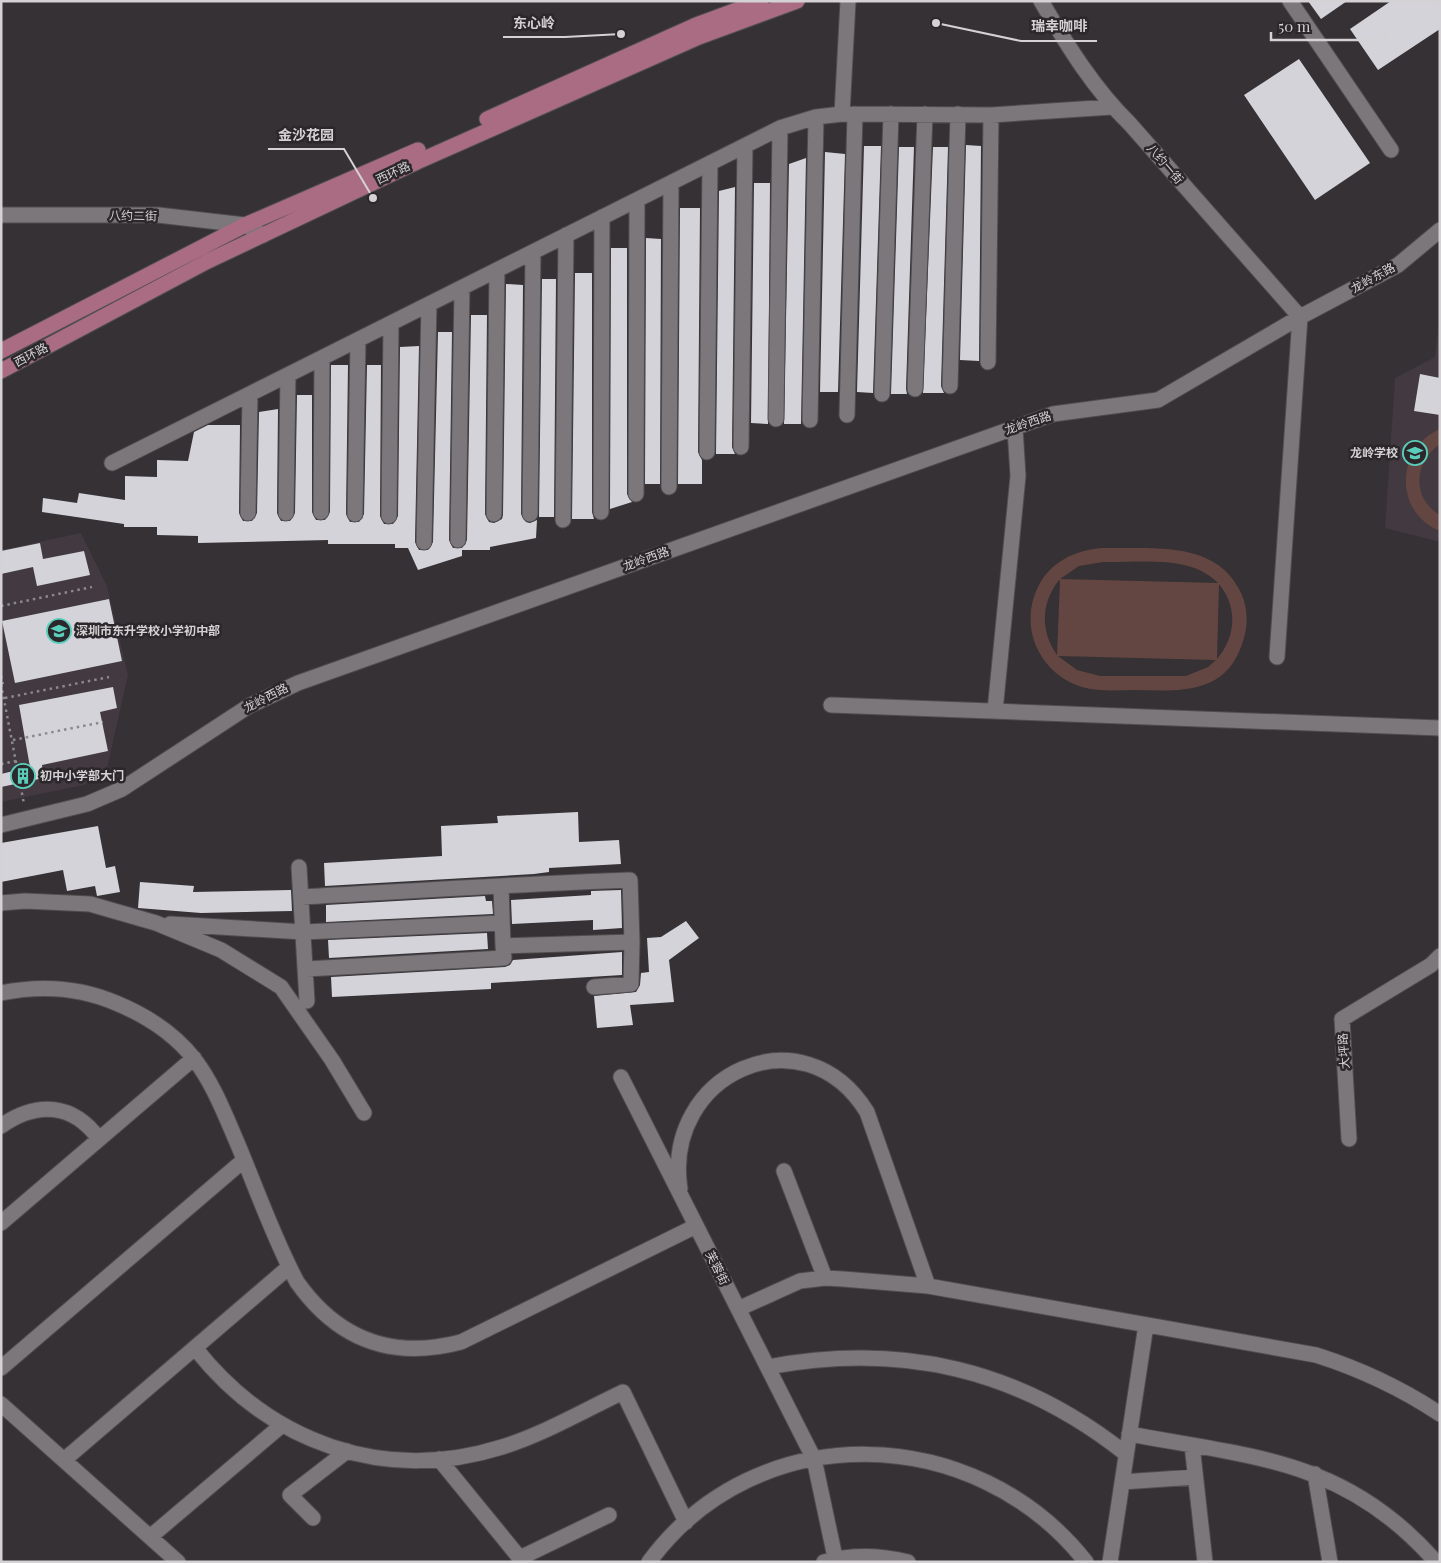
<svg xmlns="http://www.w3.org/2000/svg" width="1441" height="1563" font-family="'Playfair Display','Noto Sans SC',serif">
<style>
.built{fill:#423941}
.green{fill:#634641;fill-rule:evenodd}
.building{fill:#d4d3d9}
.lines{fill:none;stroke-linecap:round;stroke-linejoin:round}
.minor-casing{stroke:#504d50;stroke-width:17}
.major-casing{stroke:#504d50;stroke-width:17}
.path{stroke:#8b898b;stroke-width:2.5;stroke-dasharray:2.5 4;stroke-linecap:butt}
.minor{stroke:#7c777b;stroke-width:15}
.major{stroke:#a96c82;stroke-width:15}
.labels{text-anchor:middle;stroke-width:5;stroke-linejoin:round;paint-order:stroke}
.street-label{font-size:12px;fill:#d4d2d4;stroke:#2b272a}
.poi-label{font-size:12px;font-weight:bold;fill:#d4d2d4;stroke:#2b272a;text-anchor:start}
.leader{fill:none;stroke:#d4d2d4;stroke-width:2}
.callout-dot{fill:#d4d2d4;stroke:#2b272a;stroke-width:2}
.callout-label{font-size:14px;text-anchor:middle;font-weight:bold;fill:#d4d2d4;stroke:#2b272a;stroke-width:5;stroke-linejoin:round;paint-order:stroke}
</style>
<rect width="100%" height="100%" fill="#353134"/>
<path class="built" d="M1440,313V542L1385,528L1395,378L1435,357Z
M81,533L107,586L128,675L106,773L84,785L1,802V550Z"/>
<path class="green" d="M1440,429V444C1414,462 1411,498 1440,515V531C1393,512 1396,448 1440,429Z
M1102,548C1152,549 1218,539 1242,595C1250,615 1247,635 1238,654C1219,695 1173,691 1135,690C1118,690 1099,692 1082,687C1040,674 1018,628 1038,587C1050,562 1075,550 1102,548ZM1103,562C1140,563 1190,554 1218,583L1060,579L1079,566ZM1059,580L1060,581L1057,655C1040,631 1041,603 1059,580ZM1219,584C1238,607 1236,637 1217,659ZM1058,656L1216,660L1208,667L1186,676H1100L1077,670Z"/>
<path class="building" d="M1308,1H1347L1321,19Z
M1391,1H1440V29L1378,70L1350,29Z
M1299,59L1370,163L1315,200L1244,95Z
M966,145L981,146L979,361L960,360Z
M864,146H881L873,393L857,392Z
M899,147H914L906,389L907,394H891Z
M933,147H948L941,386L944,393H923Z
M825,152L845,154L838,392H820Z
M806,158L801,424H784L789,164Z
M754,183H770L768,424L751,423Z
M735,187L732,447L735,454H716L719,191Z
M680,208H700L698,452L702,460V484H678Z
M646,238L661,239L660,484H645Z
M611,248H627V494L632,502L610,509Z
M575,273H592V512L594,519H572Z
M542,279H556L554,517H539Z
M506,284L523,285L521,514L526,522L530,523L537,520L536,538L490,547V550H462V556L418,570L408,548H395V544H328V540L198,543V536L157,535V527H124V524L42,512L43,498L77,503L79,493L125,500V476L157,477V460L188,461L194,432L208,425H240L239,513L243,521H252L257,513L259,412L278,409L277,513L281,521H290L295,513L297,395H312V512L316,520H325L330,512L331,365H348L346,514L350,522H359L364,514L367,365H381L380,516L384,524H393L398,516L400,347L419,346L415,542L419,550H428L433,542L438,332H452L449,540L453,548H462L467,540L471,315H487L485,514L489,522L494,523L502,519L503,515Z
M1420,374L1440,378V415L1414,411Z
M40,543L43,559L84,551L90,575L37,586L33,567L1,574V551Z
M109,599L122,661L15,683L2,621Z
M113,687L117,708L100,712L108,751L42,765L44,778L1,787V774L30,767L19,705Z
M578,812L579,842L619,840L621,864L549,868V872L534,874L325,886L324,863L442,856L441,826L498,823L497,816Z
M98,826L106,868L115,866L120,892L97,896L95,886L67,891L63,870L1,882V843Z
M140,882L194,886L193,892L291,890L292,911L201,913L138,908Z
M621,890L622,928L593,930V920L512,924L511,900L591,895V891Z
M485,896L486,901H492L493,914L326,922V905Z
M686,921L699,938L669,960L674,1002L630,1005L633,1025L597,1028L594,996L636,992L640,985L641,973L649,972L647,938L661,937Z
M487,933L488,949L329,958L328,940Z
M622,952V975L491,983V989L332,997L331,977L505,967L510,965L513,960Z"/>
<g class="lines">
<defs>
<path id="minor" d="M1041,1C1067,45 1094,89 1130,124L1300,317
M1290,1L1391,150
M842,114L848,1
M1,215H158L245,225L263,235
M988,362L991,115
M950,386L958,114
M915,389L925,114
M882,394L891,114
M847,415L855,114
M776,419L780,128
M810,420L816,117
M741,447L745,146
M707,452L710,163
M112,463L780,128L816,117L842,114L991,115L1112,107
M669,487L671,183
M636,494L637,200
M321,512L322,358
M601,512L602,217
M248,513L250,394
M286,513L288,375
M355,514L358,340
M494,514L497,270
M530,514L533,252
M389,516L391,323
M563,520L566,235
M458,540L462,288
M424,542L429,304
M1277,657L1300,317
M831,705L1440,728
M995,711L1018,476L1015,428
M1,825L87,804L122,789L249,706L298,683L1053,414L1158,400L1300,317L1398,265L1440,230
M299,867L307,1001
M301,897C411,891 520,884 630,880L632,942L503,946L501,886
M1,903L25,901L90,904L156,923L221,950L281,987L332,1060L364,1113
M170,924L304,932L502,923
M306,969L504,958L503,946
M594,987L631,984L632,942
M1,993C40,985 79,987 116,1003C145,1015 175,1034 195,1060C213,1084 224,1112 236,1140C256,1187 273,1237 297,1282C338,1340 393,1360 461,1342L696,1226
M621,1077L814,1459L836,1562
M1,1126C37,1101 73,1103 99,1139
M1349,1139L1342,1019L1431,965L1440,956
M784,1171L825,1278
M680,1189C662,1074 803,1009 867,1112L928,1286
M1,1223L194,1058
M738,1309L800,1281L825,1278L843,1279L928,1286L1316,1355C1360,1369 1401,1388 1440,1414
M195,1348C270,1443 384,1484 502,1447C544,1434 583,1411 623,1392L686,1522
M768,1367C902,1342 1019,1369 1126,1454
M1,1368L244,1160
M1,1404L178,1562
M1129,1434C1254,1457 1347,1460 1436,1562
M1192,1445L1205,1562
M439,1459L523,1562
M64,1460L289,1267
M1315,1474L1330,1562
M1122,1482L1195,1477
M313,1518L290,1495L347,1451
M150,1537L282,1425
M520,1558L609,1515
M649,1562C757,1415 976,1422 1086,1562
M824,1562C852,1554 880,1555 908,1562
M1110,1562L1146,1325"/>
<path id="major" d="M487,119L696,25L761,1
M1,351L245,225L418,150
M1,371L208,261L417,162L699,37L797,1"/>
</defs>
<use href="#minor" class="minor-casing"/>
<use href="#major" class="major-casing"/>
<path class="path" d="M1,606L92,587
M1,676L3,684
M1,684L24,804
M5,698L109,677
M13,740L103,722
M1,764L16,761"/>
<use href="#minor" class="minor"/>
<use href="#major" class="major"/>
</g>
<defs>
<symbol id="school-ring" viewBox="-11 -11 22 22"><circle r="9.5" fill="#2b272a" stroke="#5bcebb" stroke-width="1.5"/><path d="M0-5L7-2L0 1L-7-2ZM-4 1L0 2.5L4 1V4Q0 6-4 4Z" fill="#5bcebb"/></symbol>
<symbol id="building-ring" viewBox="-11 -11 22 22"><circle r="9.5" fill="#2b272a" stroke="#5bcebb" stroke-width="1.5"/><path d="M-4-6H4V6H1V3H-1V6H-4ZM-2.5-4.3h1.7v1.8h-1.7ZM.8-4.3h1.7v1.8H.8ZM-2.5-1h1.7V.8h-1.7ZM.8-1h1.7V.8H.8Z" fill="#5bcebb"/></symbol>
</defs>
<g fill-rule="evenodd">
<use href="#school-ring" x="1401" y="439" width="28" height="28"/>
<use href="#school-ring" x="45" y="617" width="28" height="28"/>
<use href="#building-ring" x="9" y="762" width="28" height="28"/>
</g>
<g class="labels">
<g class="street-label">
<text transform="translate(1165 164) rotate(49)" y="4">八约一街</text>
<text transform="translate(393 173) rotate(-25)" y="4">西环路</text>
<text transform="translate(133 216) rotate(1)" y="4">八约二街</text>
<text transform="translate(1373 278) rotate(-29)" y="4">龙岭东路</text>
<text transform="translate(31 355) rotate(-28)" y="4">西环路</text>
<text transform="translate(1028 423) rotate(-19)" y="4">龙岭西路</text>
<text transform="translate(646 559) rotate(-20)" y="4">龙岭西路</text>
<text transform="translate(266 698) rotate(-27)" y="4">龙岭西路</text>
<text transform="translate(1344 1051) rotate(-94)" y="4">大坪路</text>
<text transform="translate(717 1268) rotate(63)" y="4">芙蓉街</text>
</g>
<g class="poi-label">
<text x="1398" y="457" text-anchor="end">龙岭学校</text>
<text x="76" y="635">深圳市东升学校小学初中部</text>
<text x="40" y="780">初中小学部大门</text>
</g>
</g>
<path class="leader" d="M621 34L565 37H503M936 23L1021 41H1097M373 198L344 149H268"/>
<g class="callout-dot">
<circle cx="621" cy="34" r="5"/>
<circle cx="936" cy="23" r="5"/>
<circle cx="373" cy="198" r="5"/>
</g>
<g class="callout-label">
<text x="534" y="28">东心岭</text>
<text x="1059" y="31">瑞幸咖啡</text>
<text x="306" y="140">金沙花园</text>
</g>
<rect width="1441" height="1563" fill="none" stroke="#d4d2d4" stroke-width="5"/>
<path d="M1271 32v8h115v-8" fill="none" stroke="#d4d2d4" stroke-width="2.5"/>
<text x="1278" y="32" font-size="15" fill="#d4d2d4" stroke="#2b272a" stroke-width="4" paint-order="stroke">50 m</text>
</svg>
